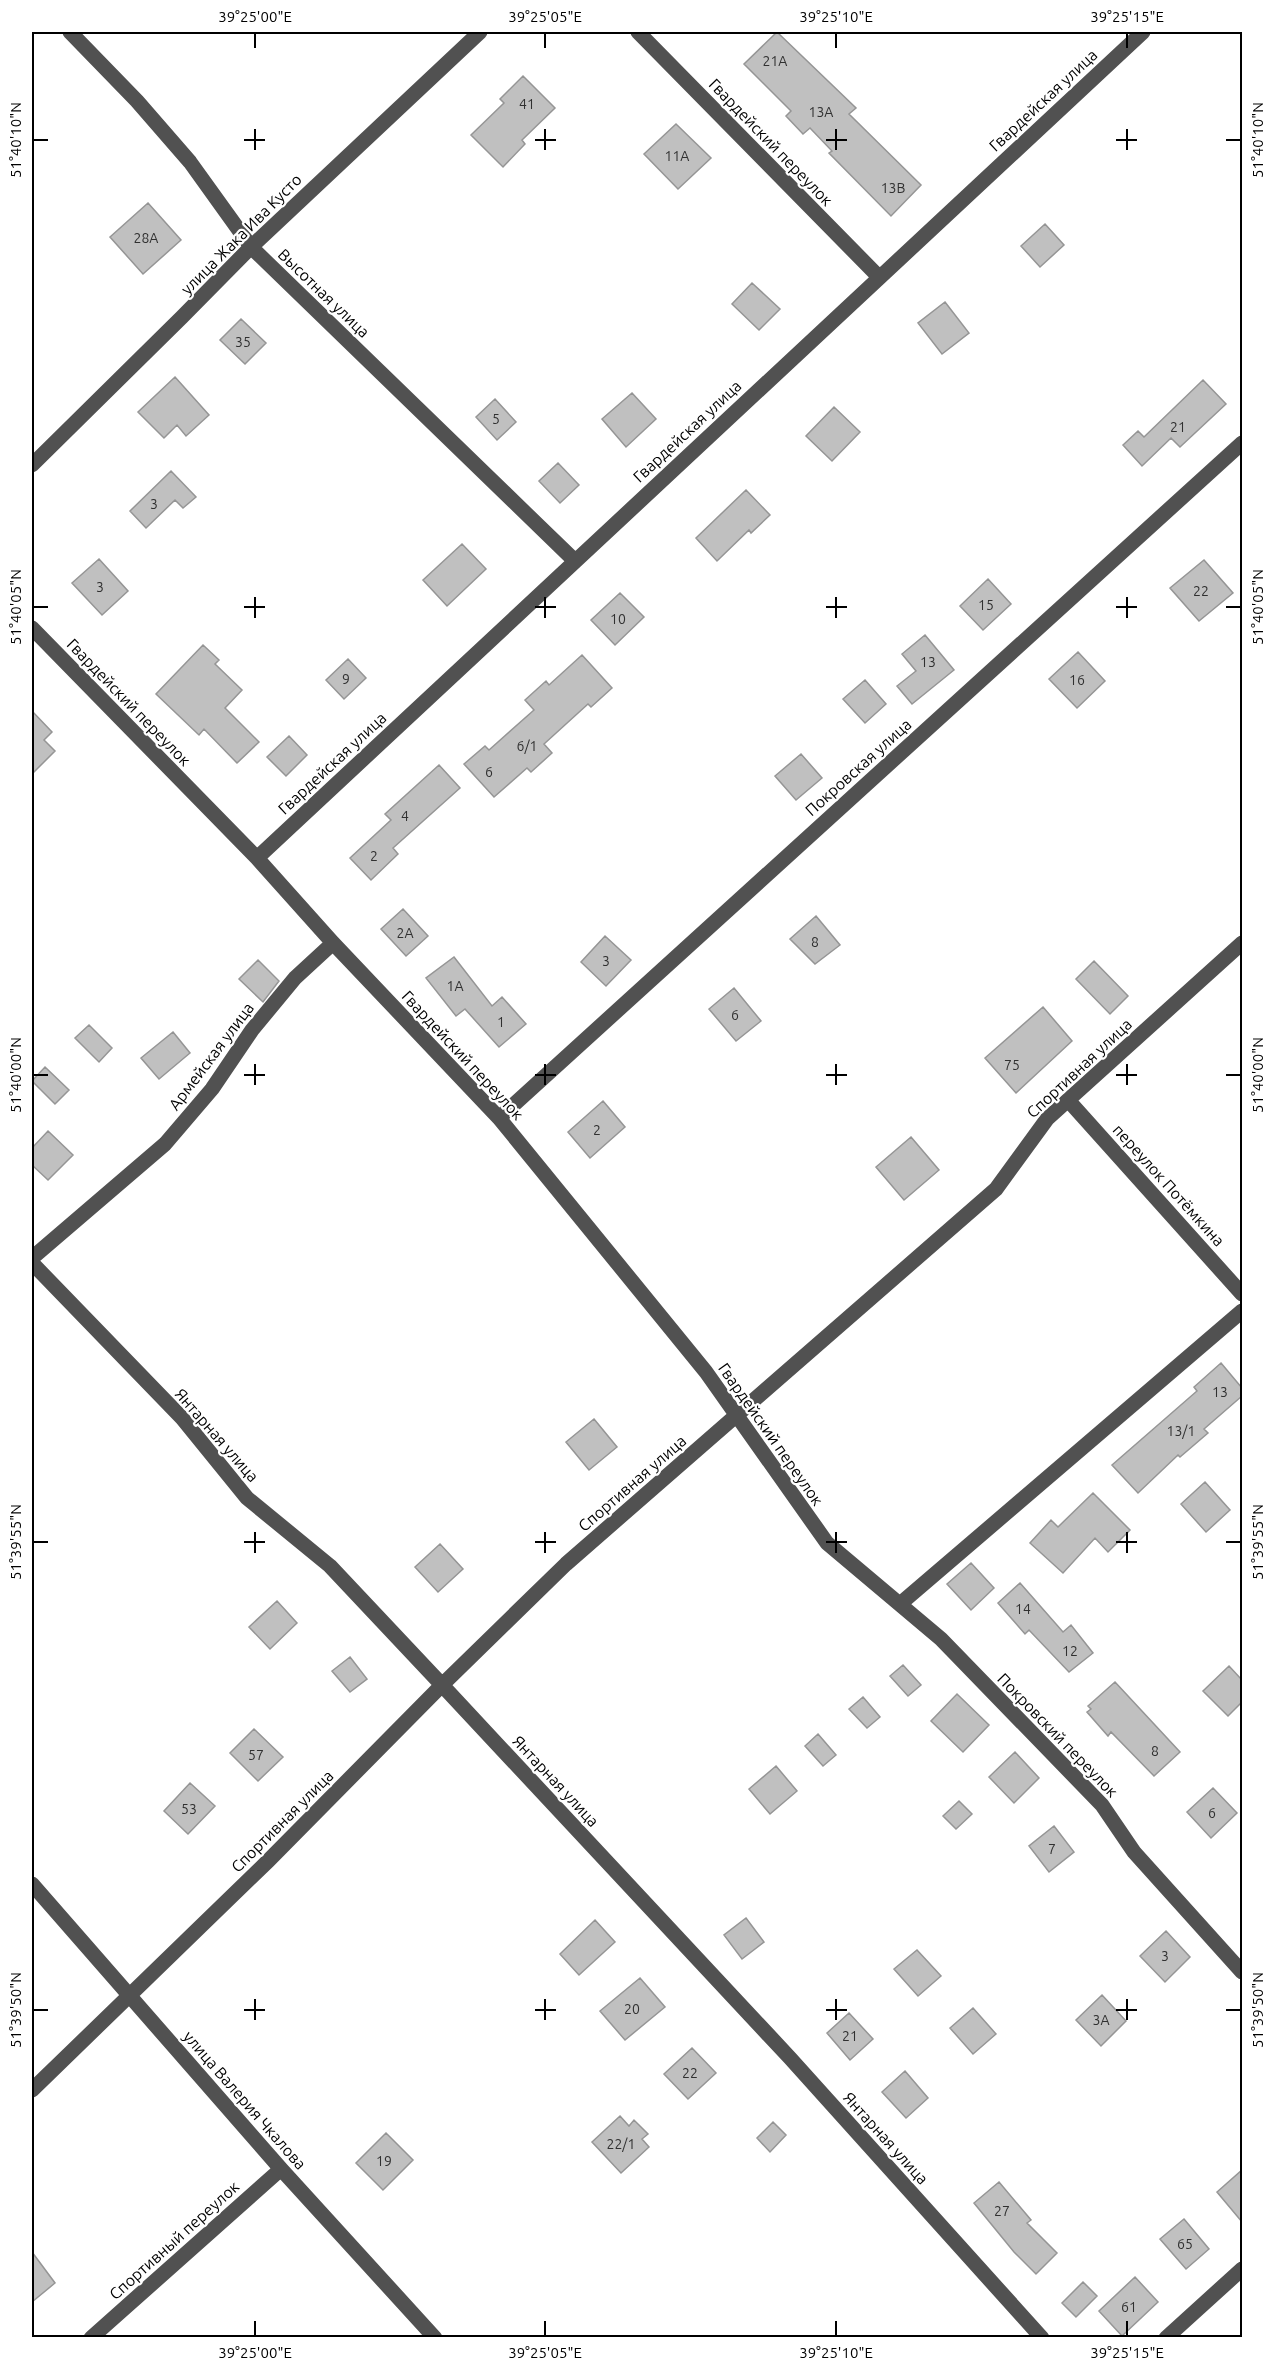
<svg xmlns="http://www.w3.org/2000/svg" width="1274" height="2369" font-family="Ubuntu,sans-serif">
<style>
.building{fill:#c0c0c0;stroke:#959595;stroke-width:1.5}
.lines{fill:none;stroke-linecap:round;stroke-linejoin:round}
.minor{stroke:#515151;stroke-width:15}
.ticks{fill:none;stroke:#000;stroke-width:2}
.labels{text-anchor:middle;stroke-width:4.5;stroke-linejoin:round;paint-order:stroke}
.number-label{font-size:14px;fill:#303030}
.street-label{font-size:16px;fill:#000;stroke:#fff}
.neatline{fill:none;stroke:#000;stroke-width:2}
.ticks-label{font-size:15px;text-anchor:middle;fill:#000}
</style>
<rect width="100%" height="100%" fill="#fff"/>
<path class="building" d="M777,32L856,108L849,114L921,185L891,216L829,153L832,151L810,128L803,134L786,116L791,111L744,64Z
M523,76L555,108L522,140L525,144L503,167L471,135L504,103L500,99Z
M676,124L711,158L678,189L644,154Z
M148,203L181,240L143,274L110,237Z
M1045,224L1064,245L1040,267L1021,246Z
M752,283L780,309L759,330L732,304Z
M945,302L969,333L942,354L918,323Z
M241,319L266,343L245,364L220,340Z
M175,377L209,415L186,436L177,425L164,438L138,412Z
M1203,380L1226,404L1180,447L1171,438L1142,466L1123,445L1138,431L1144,437Z
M632,393L656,419L626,447L602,419Z
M495,399L516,422L497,440L476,417Z
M834,407L860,432L832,461L806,436Z
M558,463L579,485L560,503L539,481Z
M171,471L196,497L183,508L175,500L146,528L130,511Z
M746,490L770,515L751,533L749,530L717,561L696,538Z
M462,544L486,569L447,606L423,580Z
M99,559L128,591L102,615L72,583Z
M1204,560L1233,593L1199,621L1170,588Z
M988,579L1011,604L983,630L960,606Z
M620,593L644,617L615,645L591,620Z
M925,635L954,670L912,704L897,686L916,671L902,654Z
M203,645L219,660L215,664L242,690L225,708L259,742L237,763L204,729L199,735L156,694Z
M1078,652L1105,681L1077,708L1049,679Z
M582,655L612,688L591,707L588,704L544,744L552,753L531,772L527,768L494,797L464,764L485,746L489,750L534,710L525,700L546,681L549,685Z
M348,659L366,678L344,699L326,680Z
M865,680L886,704L865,723L843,699Z
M32,711L52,732L44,740L55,751L32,774Z
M289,736L307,755L286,776L267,757Z
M801,754L822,778L796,800L775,776Z
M439,765L460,788L393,848L398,854L371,880L350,858L391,820L385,814Z
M403,909L428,936L406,956L381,929Z
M816,916L840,945L815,964L790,939Z
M605,936L631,960L606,986L581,962Z
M454,957L492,1006L502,997L526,1024L499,1047L465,1009L456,1016L426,978Z
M258,960L279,981L263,1002L239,979Z
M1094,961L1128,996L1110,1014L1076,979Z
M734,988L761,1021L736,1041L709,1009Z
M1043,1007L1072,1041L1016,1093L985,1058Z
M89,1025L112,1048L99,1062L75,1038Z
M173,1032L190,1053L159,1079L141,1058Z
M45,1067L69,1090L55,1104L32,1081Z
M603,1101L625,1127L590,1158L568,1132Z
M48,1131L73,1155L48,1180L32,1165V1148Z
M911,1137L939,1170L904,1200L876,1167Z
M1221,1363L1242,1388V1396L1204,1429L1208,1433L1180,1457L1178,1455L1138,1493L1112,1465L1197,1391L1194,1387Z
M594,1419L617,1447L589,1470L566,1442Z
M1205,1482L1230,1510L1206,1532L1181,1504Z
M1093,1493L1130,1530L1108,1552L1095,1538L1063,1573L1030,1543L1051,1520L1058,1527Z
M440,1544L463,1569L438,1592L415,1567Z
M971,1563L994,1588L971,1610L947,1584Z
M1020,1583L1063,1632L1071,1625L1093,1653L1069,1672L1029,1630L1025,1634L998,1603Z
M277,1601L297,1623L270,1649L249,1627Z
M350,1657L367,1679L350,1692L332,1671Z
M903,1665L921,1685L908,1696L890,1676Z
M1229,1666L1242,1680V1702L1228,1716L1203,1691Z
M1115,1682L1180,1752L1154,1776L1111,1732L1108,1736L1087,1712L1091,1709L1088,1706Z
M957,1694L989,1725L963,1752L931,1721Z
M863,1697L880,1717L867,1728L849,1709Z
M254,1729L283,1757L258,1781L230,1753Z
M818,1734L836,1755L823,1766L805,1746Z
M1015,1752L1039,1778L1014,1803L989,1777Z
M776,1766L797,1791L770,1814L749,1789Z
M190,1783L215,1806L188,1834L164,1811Z
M1213,1788L1237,1813L1211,1838L1187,1812Z
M959,1801L972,1814L956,1829L943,1816Z
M1054,1826L1074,1852L1049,1872L1029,1846Z
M746,1918L764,1942L742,1959L724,1935Z
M595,1920L615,1942L579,1975L560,1954Z
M1166,1931L1190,1957L1165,1982L1140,1956Z
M917,1950L941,1976L918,1996L894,1969Z
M640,1978L665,2007L625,2040L600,2011Z
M1102,1995L1126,2021L1101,2046L1076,2020Z
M973,2008L996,2034L973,2054L950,2028Z
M849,2013L873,2039L850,2060L827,2033Z
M692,2048L716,2073L688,2099L664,2074Z
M905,2071L928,2098L906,2118L882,2092Z
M620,2116L629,2126L634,2120L648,2134L642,2139L649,2147L621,2173L592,2142Z
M773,2122L786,2135L770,2152L757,2138Z
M386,2133L413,2160L383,2190L356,2163Z
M1242,2170V2222L1217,2192Z
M999,2182L1031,2220L1027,2223L1057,2253L1036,2274L1014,2252L974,2203Z
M1184,2219L1209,2249L1186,2269L1160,2239Z
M32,2252L55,2283L32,2302Z
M1135,2277L1158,2302L1122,2336L1099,2311Z
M1083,2282L1097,2296L1076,2317L1062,2303Z"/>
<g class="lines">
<path class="minor" d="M70,32L137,101L190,162L251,247L575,561
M638,32L879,277
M32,465L182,317L251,247L480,32
M32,628L257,858L333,943L499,1118L706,1372L827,1543L941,1639L1102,1805L1134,1852L1242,1972
M257,858L1143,32
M1068,1100L1242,1294
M499,1118L1242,443
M32,1258L165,1144L212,1089L252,1030L295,978L333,943
M32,1263L182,1418L247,1498L330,1566L442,1685L790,2058L1042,2338
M900,1604L1242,1311
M32,1884L281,2169L435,2338
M32,2090L268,1861L442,1685L566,1564L996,1189L1047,1119L1242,943
M91,2338L281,2169
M1166,2338L1242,2269"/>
</g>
<path class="ticks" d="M255,33V48M545,33V48M836,33V48M1127,33V48M255,129V150M545,129V150M836,129V150M1127,129V150M33,140H48M244,140H265M535,140H556M826,140H847M1116,140H1137M1226,140H1241M255,597V618M545,597V618M836,597V618M1127,597V618M33,607H48M244,607H265M535,607H556M826,607H847M1116,607H1137M1226,607H1241M255,1064V1085M545,1064V1085M836,1064V1085M1127,1064V1085M33,1075H48M244,1075H265M535,1075H556M826,1075H847M1116,1075H1137M1226,1075H1241M255,1532V1553M545,1532V1553M836,1532V1553M1127,1532V1553M33,1542H48M244,1542H265M535,1542H556M826,1542H847M1116,1542H1137M1226,1542H1241M255,1999V2020M545,1999V2020M836,1999V2020M1127,1999V2020M33,2010H48M244,2010H265M535,2010H556M826,2010H847M1116,2010H1137M1226,2010H1241M255,2321V2336M545,2321V2336M836,2321V2336M1127,2321V2336"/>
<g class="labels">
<g class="number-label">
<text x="775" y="66">21А</text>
<text x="527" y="109">41</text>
<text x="821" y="117">13А</text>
<text x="677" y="161">11А</text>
<text x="893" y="193">13В</text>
<text x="146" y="243">28А</text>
<text x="243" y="347">35</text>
<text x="496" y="424">5</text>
<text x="1178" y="432">21</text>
<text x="154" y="509">3</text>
<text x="100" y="592">3</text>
<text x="1201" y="596">22</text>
<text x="986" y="610">15</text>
<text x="618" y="624">10</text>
<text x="928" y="667">13</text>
<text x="346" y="684">9</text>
<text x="1077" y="685">16</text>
<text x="527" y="751">6/1</text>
<text x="489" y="777">6</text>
<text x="405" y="821">4</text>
<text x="374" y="861">2</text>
<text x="405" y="938">2А</text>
<text x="815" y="947">8</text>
<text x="606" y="966">3</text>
<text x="455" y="991">1А</text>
<text x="735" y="1020">6</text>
<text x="501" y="1027">1</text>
<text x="1012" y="1070">75</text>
<text x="597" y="1135">2</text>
<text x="1220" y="1397">13</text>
<text x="1181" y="1436">13/1</text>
<text x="1023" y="1614">14</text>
<text x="1070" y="1656">12</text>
<text x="1155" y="1756">8</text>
<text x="256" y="1760">57</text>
<text x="189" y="1814">53</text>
<text x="1212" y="1818">6</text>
<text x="1052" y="1854">7</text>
<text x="1165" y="1961">3</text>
<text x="632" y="2014">20</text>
<text x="1101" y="2025">3А</text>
<text x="850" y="2041">21</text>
<text x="690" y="2078">22</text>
<text x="621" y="2149">22/1</text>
<text x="384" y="2166">19</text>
<text x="1002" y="2216">27</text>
<text x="1185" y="2249">65</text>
<text x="1129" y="2312">61</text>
</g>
<g class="street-label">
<text transform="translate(1043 100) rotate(-43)" y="6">Гвардейская улица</text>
<text transform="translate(771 142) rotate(46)" y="6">Гвардейский переулок</text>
<text transform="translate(241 234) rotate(-45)" y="6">улица Жака Ива Кусто</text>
<text transform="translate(324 293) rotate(44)" y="6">Высотная улица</text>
<text transform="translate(687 431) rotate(-43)" y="6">Гвардейская улица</text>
<text transform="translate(129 702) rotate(46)" y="6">Гвардейский переулок</text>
<text transform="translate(332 763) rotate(-43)" y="6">Гвардейская улица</text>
<text transform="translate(858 767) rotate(-42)" y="6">Покровская улица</text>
<text transform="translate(463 1055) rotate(47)" y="6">Гвардейский переулок</text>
<text transform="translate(211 1056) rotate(-53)" y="6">Армейская улица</text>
<text transform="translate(1079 1068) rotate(-43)" y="6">Спортивная улица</text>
<text transform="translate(1169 1185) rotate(48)" y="6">переулок Потёмкина</text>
<text transform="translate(771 1434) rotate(55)" y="6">Гвардейский переулок</text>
<text transform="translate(217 1435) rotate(49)" y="6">Янтарная улица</text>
<text transform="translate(632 1483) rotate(-41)" y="6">Спортивная улица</text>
<text transform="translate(1058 1735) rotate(46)" y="6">Покровский переулок</text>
<text transform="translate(556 1781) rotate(47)" y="6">Янтарная улица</text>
<text transform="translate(282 1821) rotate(-45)" y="6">Спортивная улица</text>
<text transform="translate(245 2100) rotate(49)" y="6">улица Валерия Чкалова</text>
<text transform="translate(886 2138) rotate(48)" y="6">Янтарная улица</text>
<text transform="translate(174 2240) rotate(-42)" y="6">Спортивный переулок</text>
</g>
</g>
<rect width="1274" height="2369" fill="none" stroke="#ffffff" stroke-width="66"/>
<rect x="33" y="33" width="1208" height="2303" class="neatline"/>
<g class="ticks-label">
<text x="255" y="22">39°25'00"E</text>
<text x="545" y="22">39°25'05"E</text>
<text x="836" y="22">39°25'10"E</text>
<text x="1127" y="22">39°25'15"E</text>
<text transform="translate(16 140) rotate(-90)" y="5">51°40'10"N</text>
<text transform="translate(1258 140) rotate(-90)" y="5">51°40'10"N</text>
<text transform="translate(16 607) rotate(-90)" y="5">51°40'05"N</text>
<text transform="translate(1258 607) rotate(-90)" y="5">51°40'05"N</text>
<text transform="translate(16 1075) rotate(-90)" y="5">51°40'00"N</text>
<text transform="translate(1258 1075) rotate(-90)" y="5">51°40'00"N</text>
<text transform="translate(16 1542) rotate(-90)" y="5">51°39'55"N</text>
<text transform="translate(1258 1542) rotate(-90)" y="5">51°39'55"N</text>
<text transform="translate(16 2010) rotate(-90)" y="5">51°39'50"N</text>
<text transform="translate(1258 2010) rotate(-90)" y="5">51°39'50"N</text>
<text x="255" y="2358">39°25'00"E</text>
<text x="545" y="2358">39°25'05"E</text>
<text x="836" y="2358">39°25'10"E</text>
<text x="1127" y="2358">39°25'15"E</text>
</g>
</svg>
